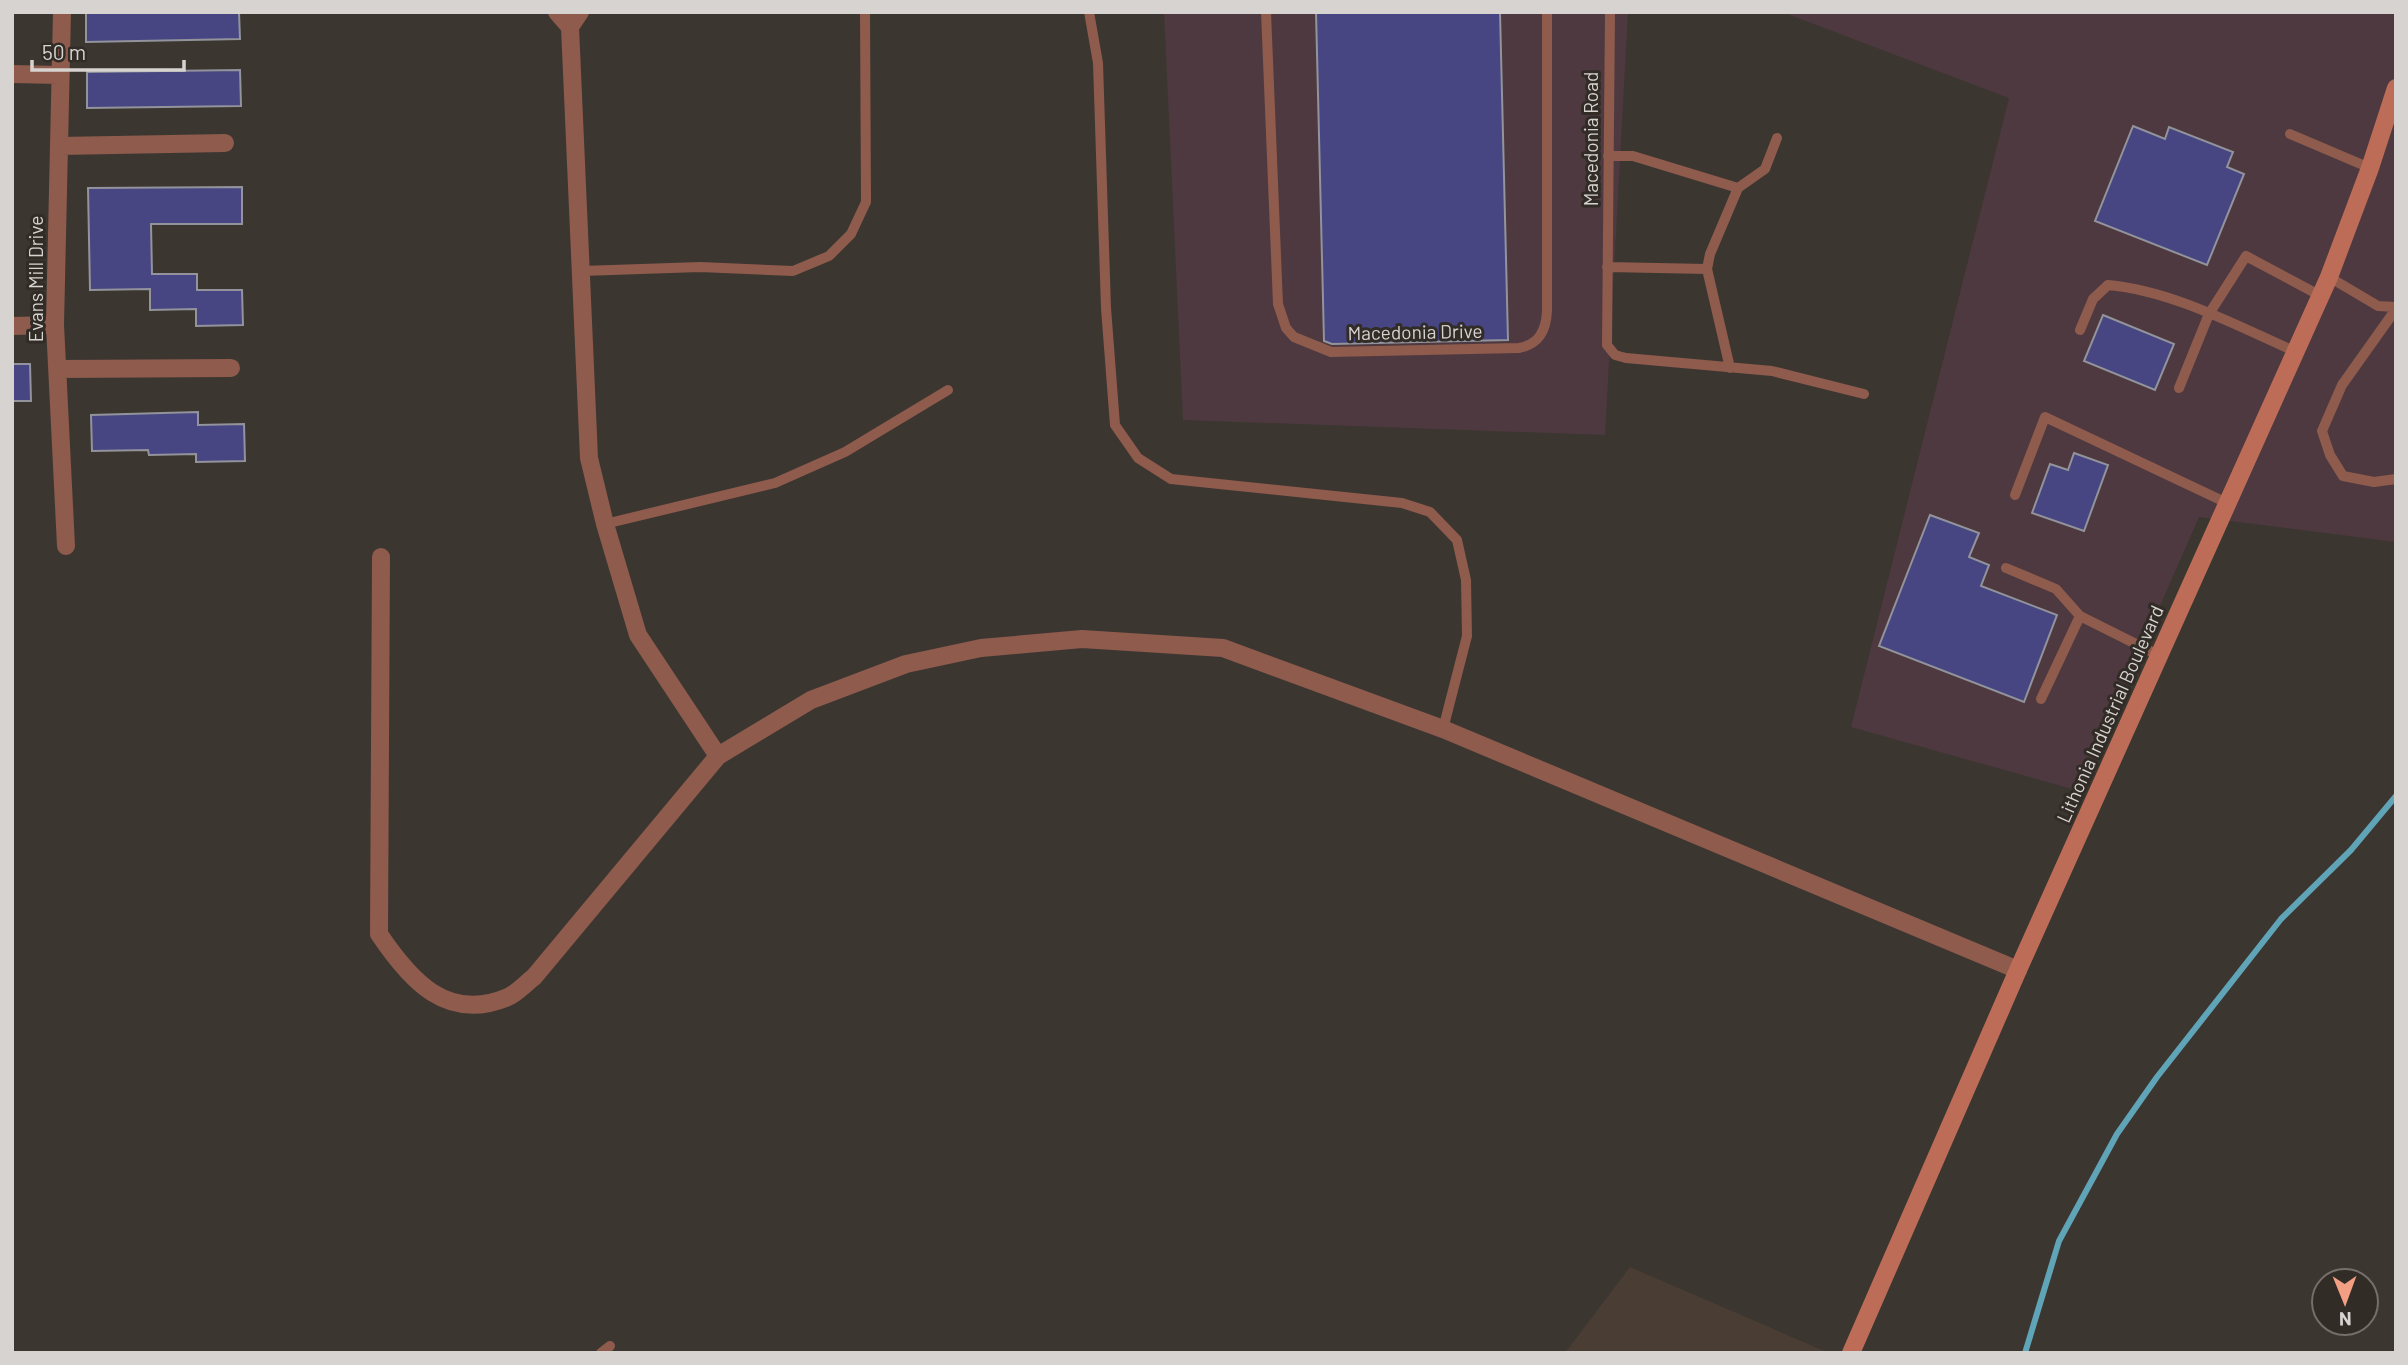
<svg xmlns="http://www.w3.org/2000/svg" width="2408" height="1365" font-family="Barlow,sans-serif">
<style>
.built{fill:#493d34}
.industrial{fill:#4d393f}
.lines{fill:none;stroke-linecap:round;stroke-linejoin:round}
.stream{stroke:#60a4b8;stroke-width:6}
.building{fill:#474682;stroke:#92939b;stroke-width:2}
.lane{stroke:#8e5b4d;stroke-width:10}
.street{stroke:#8e5b4d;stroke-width:18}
.secondary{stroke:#bd6d57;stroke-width:18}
.labels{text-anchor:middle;stroke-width:6;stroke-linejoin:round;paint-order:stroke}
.street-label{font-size:19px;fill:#d7d3d0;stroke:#322c27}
</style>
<rect width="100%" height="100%" fill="#3c3631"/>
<path class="built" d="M1630,1267L1829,1353H1565Z"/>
<path class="industrial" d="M1164,12H1628L1605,435L1183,420Z
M1782,12H2396V542L2199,517L2079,791L1851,727L2009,98Z"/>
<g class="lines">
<path class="stream" d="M2025,1353L2059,1241L2117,1134L2157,1077L2281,919L2351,850L2396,796"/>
</g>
<path class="building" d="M86,12H239L240,39L86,42Z
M1316,12H1500L1508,340L1332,344L1324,341Z
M240,70L241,106L87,108V72Z
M2133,126L2165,139L2169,127L2233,152L2227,167L2244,174L2207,265L2095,221Z
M242,187V224H151L152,274H197V290H242L243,325L196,326V309L150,310V289L90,290L88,188Z
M2103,315L2174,344L2155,390L2084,361Z
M12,364H30L31,401H12Z
M198,412V425L244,424L245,461L196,462V454L149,455L148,450L92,451L91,415Z
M2074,453L2108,465L2084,531L2032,513L2050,464L2068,470Z
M1930,515L1979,533L1969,557L1989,565L1981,586L2057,615L2024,702L1879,646Z"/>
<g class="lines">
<path class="lane" d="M1089,12L1098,63L1106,308L1115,425L1138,458L1171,479L1402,503L1430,512L1457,540L1466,580L1467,636L1443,729
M1266,12L1278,304L1286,328L1294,337L1331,352L1519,348C1539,344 1546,331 1547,311V12
M1610,12L1607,345L1615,355L1626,358L1772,371L1864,394
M2290,134L2370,168
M1608,156H1633L1738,188L1765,169L1777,138
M1607,267L1707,269
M582,271L700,267L793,271L829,256L851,234L866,202L865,12
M2329,277L2378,306L2396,307
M2396,309L2342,385L2322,431L2330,455L2343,476L2374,482L2396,479
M2080,330L2093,299L2108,285C2173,291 2235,325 2294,351
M1730,368L1707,269L1710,254L1738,188
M2179,388L2209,314L2246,256L2319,295
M2015,495L2045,417L2227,503
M605,524L775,483L845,452L948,390
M2006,568L2056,589L2080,616
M2041,699L2080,616L2160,656
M601,1353L610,1346"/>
<path class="street" d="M62,12L55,325L66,546
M557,12L570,27
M12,74L60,75
M59,146L225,143
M12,326L55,325
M58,369L231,368
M381,557L379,934C410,980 447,1023 508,997C517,993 526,983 534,977L718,756L638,635L605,524L589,458L570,27L580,12
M718,756L811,700L906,664L981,648L1082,639L1223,648L1443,729L2018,970"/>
<path class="secondary" d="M1851,1353L2018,970L2329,277L2370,168L2396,88"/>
</g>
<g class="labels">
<g class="street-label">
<text transform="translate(1591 139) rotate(-90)" y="7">Macedonia Road</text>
<text transform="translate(36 279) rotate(-90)" y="7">Evans Mill Drive</text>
<text transform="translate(1415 332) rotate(-1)" y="7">Macedonia Drive</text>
<text transform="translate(2110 714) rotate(-66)" y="7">Lithonia Industrial Boulevard</text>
</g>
</g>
<rect width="2408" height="1365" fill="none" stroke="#d7d3d0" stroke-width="28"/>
<g transform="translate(2345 1302) rotate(179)"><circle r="33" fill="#322c27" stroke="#746f6b" stroke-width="2"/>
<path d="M0-5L12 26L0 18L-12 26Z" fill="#f39f84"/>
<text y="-10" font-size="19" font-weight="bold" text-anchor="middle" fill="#d7d3d0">N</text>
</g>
<path d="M32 60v10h152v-10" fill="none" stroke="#d7d3d0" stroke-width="3.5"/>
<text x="42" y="60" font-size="21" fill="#d7d3d0" stroke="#322c27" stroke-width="5" paint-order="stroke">50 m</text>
</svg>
